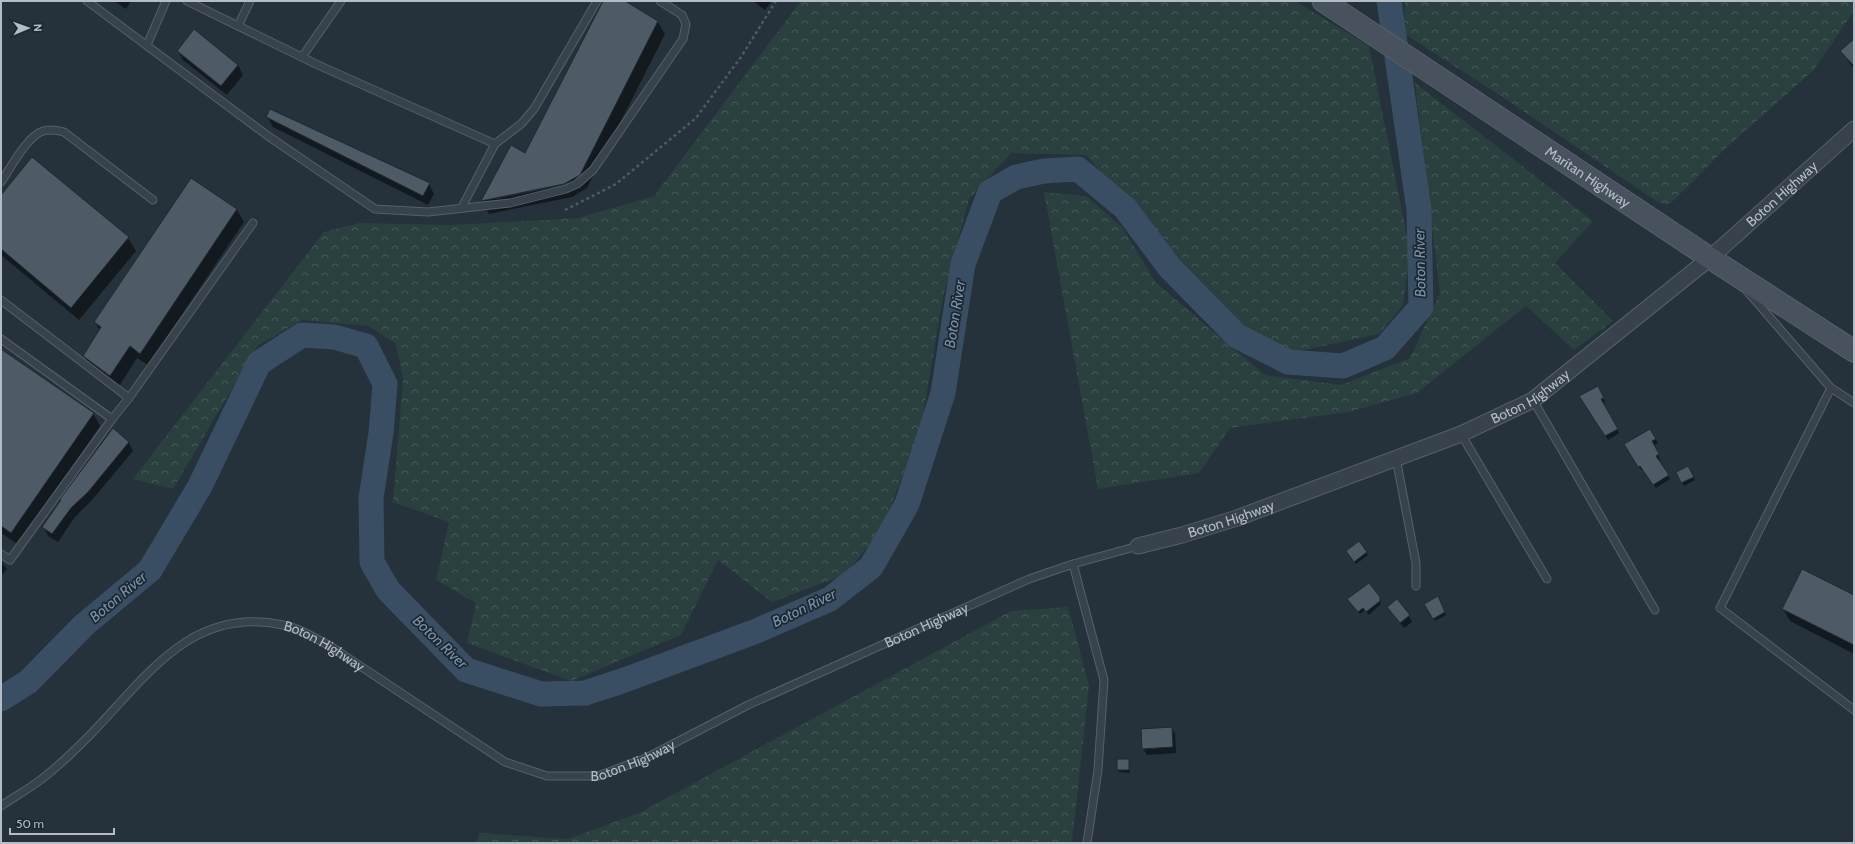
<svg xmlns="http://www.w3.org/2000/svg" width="1855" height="844" font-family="Cabin,sans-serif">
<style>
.forest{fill:url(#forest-crowns)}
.shadow{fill:#0007;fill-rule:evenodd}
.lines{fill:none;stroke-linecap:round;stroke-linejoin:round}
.river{stroke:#394e62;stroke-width:25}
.building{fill:#4e5b67;stroke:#1f2933}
.lane-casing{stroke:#56606a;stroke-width:9}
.street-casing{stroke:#56606a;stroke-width:17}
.secondary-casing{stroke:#56606a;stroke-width:23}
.path{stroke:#495d5d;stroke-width:2.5;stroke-dasharray:3 3;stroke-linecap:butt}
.lane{stroke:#38424c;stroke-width:7}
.street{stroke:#38424c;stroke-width:15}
.secondary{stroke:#47525e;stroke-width:21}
.labels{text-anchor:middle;stroke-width:3.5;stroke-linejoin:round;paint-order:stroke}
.street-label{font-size:14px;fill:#b4bdc7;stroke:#1d2731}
.water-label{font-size:15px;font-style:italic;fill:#7691a9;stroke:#1d2731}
</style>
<defs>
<pattern id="forest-crowns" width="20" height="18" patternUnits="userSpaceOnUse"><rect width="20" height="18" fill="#2a403f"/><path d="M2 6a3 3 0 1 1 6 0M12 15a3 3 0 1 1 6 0" fill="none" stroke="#465a59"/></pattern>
</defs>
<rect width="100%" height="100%" fill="#25313b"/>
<path class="forest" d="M801,1H1295L1369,46L1410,251L1403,305L1379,334L1290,353L1242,327L1178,261L1086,155L1011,153L969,199L943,297L920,433L880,532L844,575L772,602L718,560L681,635L571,681L467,643L476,603L436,580L449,522L393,502L403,380L396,344L368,326L302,320L257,346L173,489L133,479L324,232L359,223L452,225L578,218L654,196Z
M1405,1H1854V11L1813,71L1727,147L1672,202L1668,204L1659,203L1501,96L1403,33Z
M1415,83L1593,221L1555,263L1613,321L1574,350L1526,306L1417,393L1348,412L1230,428L1199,473L1098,489L1044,192L1086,196L1122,227L1156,283L1265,375L1341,385L1410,358L1440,293Z
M1068,607L1089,685L1072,843H477L479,833L568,839L639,813L1011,611Z"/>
<path class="shadow" d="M114,1H131L126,9Z
M604,1H623L657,21L665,34L587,188L572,197L489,214L482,201L511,146L525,154ZM569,182V184L496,199V197Z
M753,1H772L765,10Z
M1854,40V69L1842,52Z
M178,51L238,65L243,75L227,95L183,60Z
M267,117L429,184L434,194L428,205L273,127Z
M32,158L128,238L136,251L79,320L1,255V196Z
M191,179L237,210L244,222L148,365L137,358L118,388L91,369L84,356L100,331L95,322Z
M1,350L93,413L100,426L19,545L1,533Z
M1598,387L1605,402L1603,404L1619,433L1608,440L1581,396Z
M114,430L129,443L133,451L92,500L75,517L58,542L48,536L44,527Z
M1650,430L1658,443L1653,446L1660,459L1658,460L1670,479L1656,488L1643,469L1641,470L1626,444Z
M1688,468L1695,480L1684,486L1678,473Z
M1358,542L1368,555L1356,564L1348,554Z
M1,561L7,569L1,576Z
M1854,596V654L1790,621L1783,609Z
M1380,598L1381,604L1369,615L1365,610L1360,614L1350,602Z
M1439,600L1446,615L1435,621L1426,605Z
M1388,607L1409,616L1412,622L1404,628Z
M1172,728L1175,734L1176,753L1147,755L1143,749Z
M1128,760L1130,773L1119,772L1118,770Z"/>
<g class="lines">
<path class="river" d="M1,699L28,682L84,625L150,570L200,486L259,363L302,335L334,337L366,346L385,384L381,433L371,498L372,562L388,590L466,670L541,694L585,693L622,681L754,632L830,599L871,567L907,504L943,393L963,264L990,192L1016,177L1044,171L1078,169L1125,208L1170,268L1237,336L1288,362L1343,366L1385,348L1421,307L1419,210L1389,1"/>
</g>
<path class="building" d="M603,1H625L658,21L580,175L564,184L481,201L511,145L525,153Z
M194,29L238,65L221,86L177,51Z
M1854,39V66L1840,51Z
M270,109L430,183L423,196L266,117Z
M32,157L129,237L71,308L1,249V195Z
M191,178L237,209L140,354L130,346L110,376L83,356L101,327L94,322Z
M1,349L94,413L11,533L1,526Z
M1598,386L1604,398L1601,399L1618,429L1605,436L1579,396Z
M113,428L129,442L88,492L71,508L52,534L42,527L61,500L60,499Z
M1650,429L1656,439L1652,441L1659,454L1656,456L1669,475L1653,485L1640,466L1638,467L1624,444Z
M1688,466L1694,477L1681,483L1676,472Z
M1359,541L1367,552L1354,562L1346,551Z
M1802,569L1854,595V645L1782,609Z
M1369,583L1380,597V601L1366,612L1363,608L1358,612L1347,599Z
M1438,596L1445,612L1433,619L1424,604Z
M1397,599L1410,615L1400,623L1387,607Z
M1172,727L1173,747L1142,749L1141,729Z
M1117,759H1129V770H1117Z"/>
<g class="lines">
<defs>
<g id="lane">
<path d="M87,1L268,136L375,209L428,212L510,203L566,189L577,184L593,170L683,39L686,24L682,15L660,1"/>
<path d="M187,1L318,65L495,144"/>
<path d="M238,26L250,1"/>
<path d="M147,45L166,1"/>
<path d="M302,57L341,1"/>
<path d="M1,182C10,169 27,136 43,131C50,129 57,130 64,132L153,200"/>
<path d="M462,207L495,144L521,124L534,109L597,1"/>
<path d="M1747,291L1831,388L1854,403"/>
<path d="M1,300L129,398"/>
<path d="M1,339L112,419"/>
<path d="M1831,388L1720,608L1854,710"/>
<path d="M1533,400L1655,610"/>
<path d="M1461,434L1547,579"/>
<path d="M1396,458L1416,563V586"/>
<path d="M1,554L10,560L112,419L129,398L253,223"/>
<path d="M1073,564L1104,680L1098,770L1087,843"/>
<path id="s1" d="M1,806C14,797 27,790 39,781C57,768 73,752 89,736C145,679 190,605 283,625C299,628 315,638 330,646L505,762L547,776H598L646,758L748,705L1029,579L1073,564L1138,546"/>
</g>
<g id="street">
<path id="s2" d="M1138,546L1182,535L1237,518L1461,434L1533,400L1710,258L1854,129"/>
</g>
<g id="secondary">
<path id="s3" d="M1323,1L1710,258L1854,351"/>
</g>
</defs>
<use href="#lane" class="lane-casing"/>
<use href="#street" class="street-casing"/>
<use href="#secondary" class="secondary-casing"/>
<path class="path" d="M565,210L616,184L696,118L741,57L776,1"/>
<use href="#lane" class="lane"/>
<use href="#street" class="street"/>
<use href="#secondary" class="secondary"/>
</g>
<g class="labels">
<g class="street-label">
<text dy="5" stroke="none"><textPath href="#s3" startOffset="318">Maritan Highway</textPath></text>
<text dy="5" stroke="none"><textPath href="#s2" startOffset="745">Boton Highway</textPath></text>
<text dy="5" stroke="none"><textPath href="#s2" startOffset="421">Boton Highway</textPath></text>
<text dy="5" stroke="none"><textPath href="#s2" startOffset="97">Boton Highway</textPath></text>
<text dy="5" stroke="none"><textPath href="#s1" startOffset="1068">Boton Highway</textPath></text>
<text dy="5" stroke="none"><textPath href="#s1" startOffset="396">Boton Highway</textPath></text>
<text dy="5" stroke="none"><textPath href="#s1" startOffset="744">Boton Highway</textPath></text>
</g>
<g class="water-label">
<text transform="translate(1420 263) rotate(-91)" y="5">Boton River</text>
<text transform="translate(955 314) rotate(-81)" y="5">Boton River</text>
<text transform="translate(118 597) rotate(-40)" y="5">Boton River</text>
<text transform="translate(804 608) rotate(-26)" y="5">Boton River</text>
<text transform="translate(440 642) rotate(44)" y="5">Boton River</text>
</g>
</g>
<rect width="1855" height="844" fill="none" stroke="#b4bdc7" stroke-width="4"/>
<g transform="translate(28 28) rotate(88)" stroke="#1d2731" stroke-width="3" paint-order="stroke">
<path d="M0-3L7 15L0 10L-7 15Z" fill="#b4bdc7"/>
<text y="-6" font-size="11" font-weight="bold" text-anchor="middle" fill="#b4bdc7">N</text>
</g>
<path d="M10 828v6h104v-6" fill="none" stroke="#b4bdc7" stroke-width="2"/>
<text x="16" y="828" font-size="12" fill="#b4bdc7" stroke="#1d2731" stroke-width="3" paint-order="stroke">50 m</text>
</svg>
